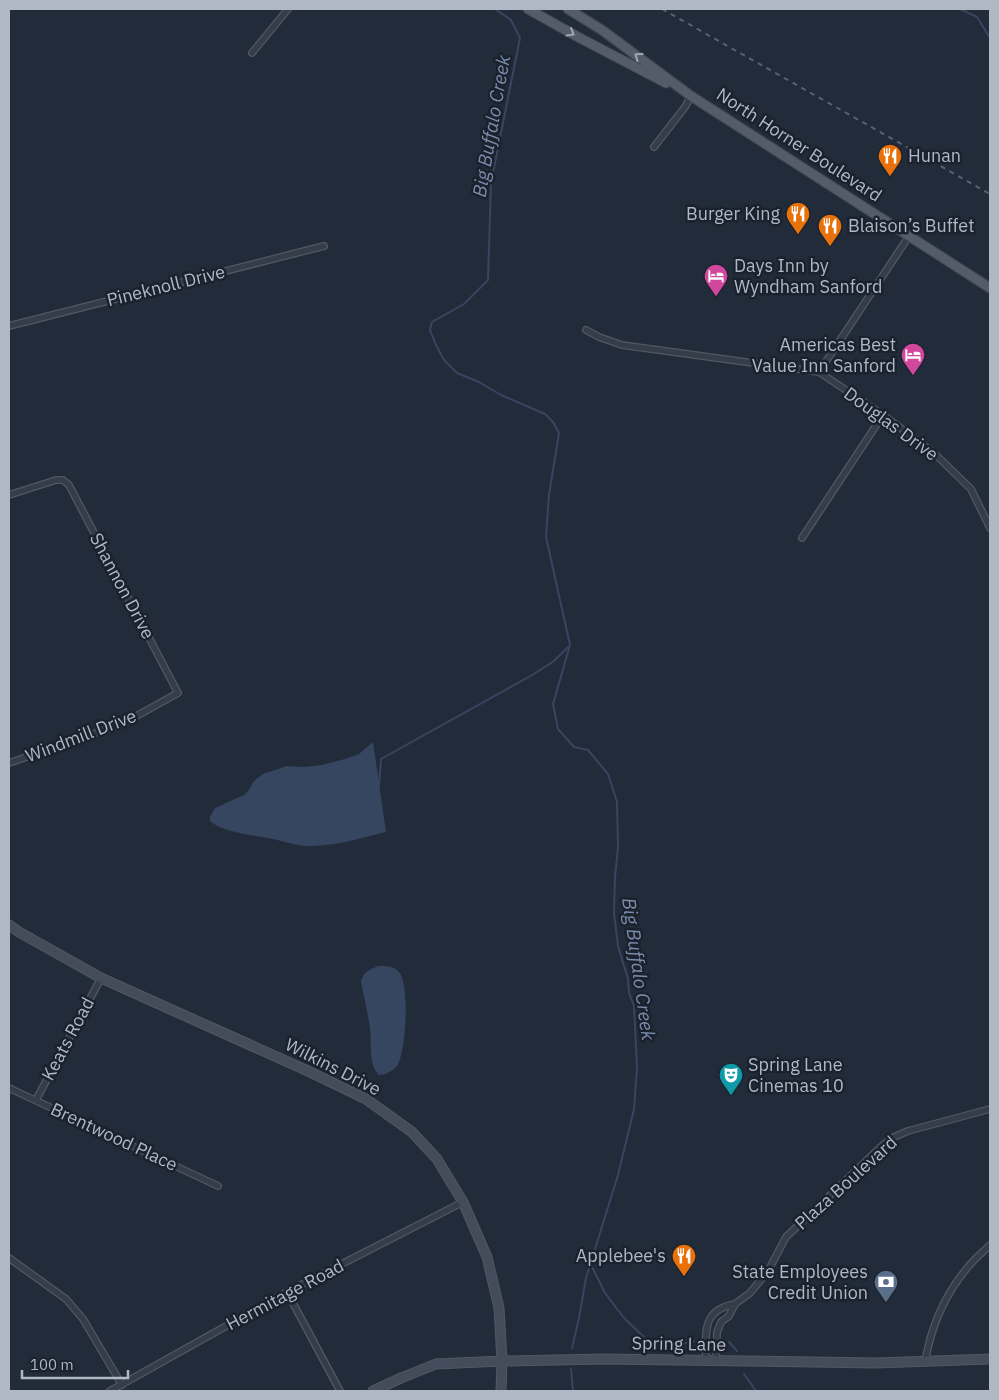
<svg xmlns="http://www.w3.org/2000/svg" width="999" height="1400" font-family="'IBM Plex Sans',sans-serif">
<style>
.water{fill:#364660}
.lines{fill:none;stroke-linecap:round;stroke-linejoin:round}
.stream{stroke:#364660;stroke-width:2}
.street-casing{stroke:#515864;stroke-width:8}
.secondary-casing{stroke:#515864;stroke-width:11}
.primary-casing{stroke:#3f4652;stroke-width:11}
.street{stroke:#363d49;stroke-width:5.5}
.secondary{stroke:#444c5c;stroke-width:9}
.primary{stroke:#545c69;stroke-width:9}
.rail{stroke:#586170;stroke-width:2;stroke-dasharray:5 5;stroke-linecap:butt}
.oneway{stroke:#9ea6b3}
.labels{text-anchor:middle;stroke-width:5;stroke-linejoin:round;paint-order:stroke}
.street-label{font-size:18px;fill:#b1b8c5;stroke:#1b222e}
.poi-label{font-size:18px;fill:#b1b8c5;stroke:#1b222e;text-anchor:start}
.water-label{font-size:19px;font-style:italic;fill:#798ead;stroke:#1b222e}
</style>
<rect width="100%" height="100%" fill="#222b39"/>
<path class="water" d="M373,742L386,832C362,838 338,845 314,846C300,847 286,842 273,839C255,835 223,833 210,821V817L215,808L244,795L249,790L254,781L263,774L287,766L305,767L322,765L345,759L359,754Z
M378,966C386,966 394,966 399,972C410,985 406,1049 398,1064C395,1070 386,1075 379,1075C368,1064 372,1044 370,1029C368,1013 364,998 361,982C363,972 369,970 378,966Z"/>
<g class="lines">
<path class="stream" d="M495,9L511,20L520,38L491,183L488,280L464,304L432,322L430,330L436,345L444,360L457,373L479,382L501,395L545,414L553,422L559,433L549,495L546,537L570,645L553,704L558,729L574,747L588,750L608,774L617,802L618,847L615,877L614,913L618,946L628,979L629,993L634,1006L637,1068L634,1109L618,1175L586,1278L579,1318L572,1348
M960,9L977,17L990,38
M377,786H379L381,759L534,674L554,661L568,647
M591,1265L605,1293L624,1318L646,1339L665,1348L694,1341
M729,1342L737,1351
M571,1369L573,1391
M744,1374L756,1391"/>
<defs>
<path id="street" d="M252,53L288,9
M654,147L685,107L691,96
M9,326L324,246
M586,330L599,337L622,345L819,372L883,415L934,453L971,489L990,528
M819,372L909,236
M9,495L56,480H63L69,485L178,693L122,724L9,763
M802,538L883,415
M9,1088L218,1186
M36,1100L101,978
M9,1258L66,1299L83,1319L122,1385
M287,1292L340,1391
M706,1360C706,1333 701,1310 735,1304
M716,1360L717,1332L721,1322L729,1316L735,1304L750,1293L768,1271L786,1237L883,1145L894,1137L908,1131L990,1109
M925,1362C931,1327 945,1294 968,1267C974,1259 983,1252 990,1245
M110,1391L287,1292L463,1202"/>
<path id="secondary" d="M9,925L19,932L101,978L308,1071L366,1099L412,1132L437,1159L463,1202L487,1257L499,1308L502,1361L501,1391
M373,1391L401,1378L436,1364L502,1361L604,1359L876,1363L990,1359"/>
<path id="primary" d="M528,9L578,37L666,83
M568,9L602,30L691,96L990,288"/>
</defs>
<use href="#street" class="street-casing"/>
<use href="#secondary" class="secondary-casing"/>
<use href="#primary" class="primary-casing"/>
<use href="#street" class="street"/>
<use href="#secondary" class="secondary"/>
<use href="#primary" class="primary"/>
<path class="rail" d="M662,9L990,194"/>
</g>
<defs><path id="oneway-chevron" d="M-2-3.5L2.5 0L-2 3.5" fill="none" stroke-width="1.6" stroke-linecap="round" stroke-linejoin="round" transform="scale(1.25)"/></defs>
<g class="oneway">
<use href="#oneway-chevron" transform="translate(571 33) rotate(30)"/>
<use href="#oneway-chevron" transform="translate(638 56) rotate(-144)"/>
</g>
<defs>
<symbol id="restaurant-pin" viewBox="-11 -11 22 30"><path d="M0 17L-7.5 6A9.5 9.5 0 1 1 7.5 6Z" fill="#e8710a" stroke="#1b222e"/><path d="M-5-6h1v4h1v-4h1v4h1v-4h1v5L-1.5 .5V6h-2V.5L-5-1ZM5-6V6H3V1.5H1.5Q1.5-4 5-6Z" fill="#fff"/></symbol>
<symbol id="hotel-pin" viewBox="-11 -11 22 30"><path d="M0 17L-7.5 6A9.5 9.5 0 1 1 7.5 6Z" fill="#d1479c" stroke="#1b222e"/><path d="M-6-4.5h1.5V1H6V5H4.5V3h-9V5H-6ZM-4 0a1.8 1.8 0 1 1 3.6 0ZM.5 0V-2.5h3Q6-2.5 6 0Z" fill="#fff"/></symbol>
<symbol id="theatre-pin" viewBox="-11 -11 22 30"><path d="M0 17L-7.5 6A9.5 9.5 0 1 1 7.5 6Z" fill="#0f9aa8" stroke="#1b222e"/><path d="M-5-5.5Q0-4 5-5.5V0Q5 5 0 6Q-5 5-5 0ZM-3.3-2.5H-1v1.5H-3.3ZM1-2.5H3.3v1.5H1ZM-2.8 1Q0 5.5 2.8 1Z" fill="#fff"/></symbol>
<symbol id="bank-pin" viewBox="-11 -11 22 30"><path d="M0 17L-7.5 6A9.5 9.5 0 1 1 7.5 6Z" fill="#5c6f8a" stroke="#1b222e"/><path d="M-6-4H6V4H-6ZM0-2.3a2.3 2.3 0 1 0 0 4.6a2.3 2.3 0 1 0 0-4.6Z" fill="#fff"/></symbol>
</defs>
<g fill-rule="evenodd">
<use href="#restaurant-pin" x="876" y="142" width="28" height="38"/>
<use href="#restaurant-pin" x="784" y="200" width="28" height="38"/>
<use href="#restaurant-pin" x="816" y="212" width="28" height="38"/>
<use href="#hotel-pin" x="702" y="262" width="28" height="38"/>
<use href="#hotel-pin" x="899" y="341" width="28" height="38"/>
<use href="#theatre-pin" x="717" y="1061" width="28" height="38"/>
<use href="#restaurant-pin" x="670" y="1242" width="28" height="38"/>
<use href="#bank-pin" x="872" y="1268" width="28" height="38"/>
</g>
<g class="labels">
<g class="street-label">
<text transform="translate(799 145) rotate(33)" y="6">North Horner Boulevard</text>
<text transform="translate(166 286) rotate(-14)" y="6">Pineknoll Drive</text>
<text transform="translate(891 424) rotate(36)" y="6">Douglas Drive</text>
<text transform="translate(122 586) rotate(62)" y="6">Shannon Drive</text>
<text transform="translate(81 736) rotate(-21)" y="6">Windmill Drive</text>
<text transform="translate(68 1039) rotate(-62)" y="6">Keats Road</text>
<text transform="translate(333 1067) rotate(27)" y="6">Wilkins Drive</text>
<text transform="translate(114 1137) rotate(25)" y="6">Brentwood Place</text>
<text transform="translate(846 1183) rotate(-42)" y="6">Plaza Boulevard</text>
<text transform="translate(285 1295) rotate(-28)" y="6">Hermitage Road</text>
<text transform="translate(679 1344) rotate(1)" y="6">Spring Lane</text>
</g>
<g class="poi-label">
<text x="908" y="162">Hunan</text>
<text x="780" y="220" text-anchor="end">Burger King</text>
<text x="848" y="232">Blaison’s Buffet</text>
<text x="734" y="272">Days Inn by<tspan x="734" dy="21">Wyndham Sanford</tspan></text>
<text x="896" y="351" text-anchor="end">Americas Best<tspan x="896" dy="21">Value Inn Sanford</tspan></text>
<text x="748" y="1071">Spring Lane<tspan x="748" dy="21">Cinemas 10</tspan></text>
<text x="666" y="1262" text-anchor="end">Applebee's</text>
<text x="868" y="1278" text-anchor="end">State Employees<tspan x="868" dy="21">Credit Union</tspan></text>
</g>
<g class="water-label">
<text transform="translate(491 126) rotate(-80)" y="7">Big Buffalo Creek</text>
<text transform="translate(639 969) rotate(82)" y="7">Big Buffalo Creek</text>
</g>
</g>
<rect width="999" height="1400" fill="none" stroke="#b1b8c5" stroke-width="20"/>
<path d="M22 1370v8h106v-8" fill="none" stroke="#b1b8c5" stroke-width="2.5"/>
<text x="30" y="1370" font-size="15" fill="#b1b8c5" stroke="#1b222e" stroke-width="4" paint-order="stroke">100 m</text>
</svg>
